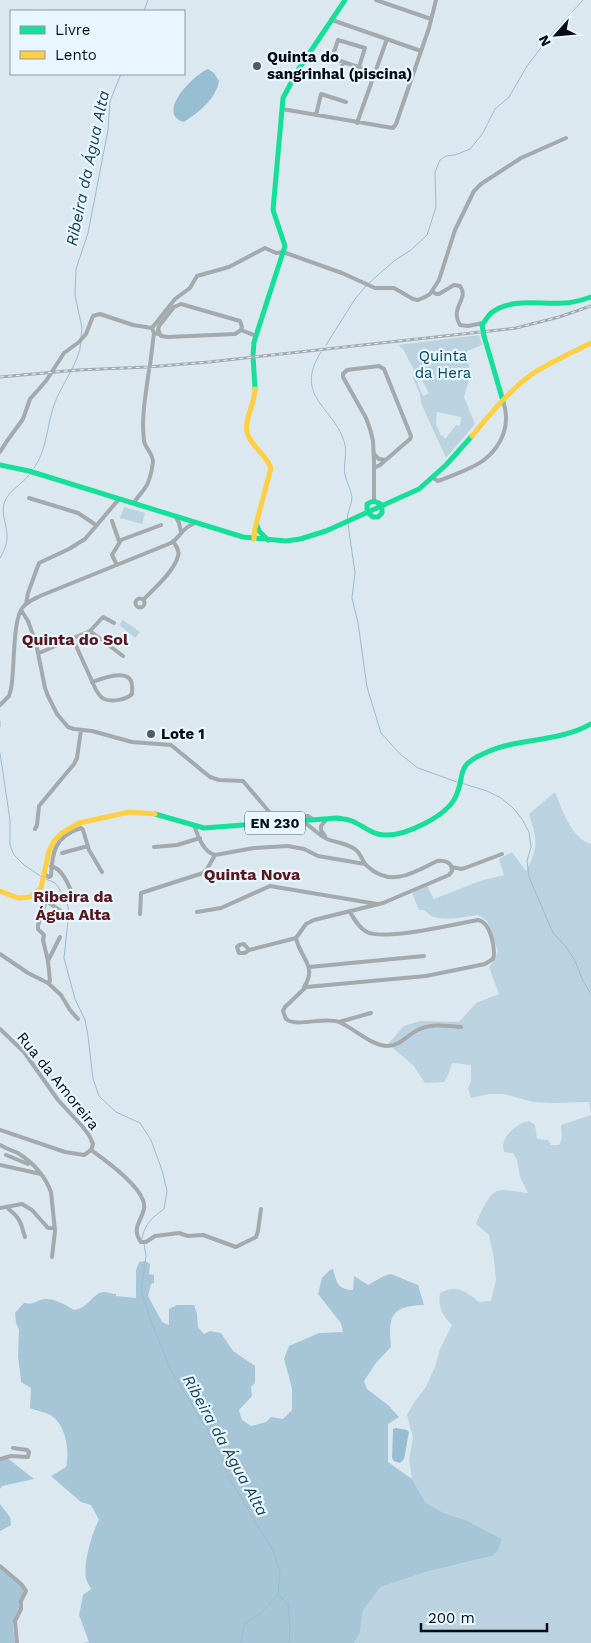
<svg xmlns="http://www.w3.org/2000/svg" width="591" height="1643" font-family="'Work Sans',sans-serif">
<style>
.green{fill:#bbd3e0;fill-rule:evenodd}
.forest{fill:#a6c6d8}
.water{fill:#97bdd0}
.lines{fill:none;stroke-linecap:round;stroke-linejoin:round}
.stream{stroke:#97bdd0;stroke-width:1}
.street{stroke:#a4a9ac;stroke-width:4}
.fast{stroke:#16e098;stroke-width:5}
.slow{stroke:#ffcf43;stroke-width:5}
.rail-casing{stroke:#a4aaaf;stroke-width:3}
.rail{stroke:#e8f7ff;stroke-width:1;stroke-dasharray:4;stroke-linecap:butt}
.fast-bridge{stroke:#16e098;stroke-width:5}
.poi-dot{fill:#515a5f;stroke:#e8f7ff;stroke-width:2}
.labels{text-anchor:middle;stroke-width:4.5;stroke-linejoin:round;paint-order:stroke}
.shield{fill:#e8f7ff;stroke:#4a5358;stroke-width:1}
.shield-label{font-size:14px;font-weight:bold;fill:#060d11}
.poi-label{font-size:15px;font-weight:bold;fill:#060d11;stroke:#e8f7ff;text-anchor:start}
.park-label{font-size:15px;fill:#034761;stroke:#e8f7ff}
.street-label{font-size:15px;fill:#060d11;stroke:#e8f7ff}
.water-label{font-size:16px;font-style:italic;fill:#123b4e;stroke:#e8f7ff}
.neighbourhood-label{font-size:16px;font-weight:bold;fill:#5b161b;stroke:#e8f7ff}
</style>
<rect width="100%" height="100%" fill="#dbe8f0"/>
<path class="green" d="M479,335L482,345L467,351L470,376L464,397L475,424L446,458L421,403L420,394L413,378L414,370L403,349L398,345ZM419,375L429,393L423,396L415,377ZM437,412L461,417L460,426L456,425L445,439L443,435L441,436L436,424Z
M124,507L145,513L142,524L120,518Z
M123,620L140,632L135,638L119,625Z
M555,792C562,810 572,839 591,844V1114L589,1102L553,1103L533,1102L504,1094H489L471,1098L468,1088L471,1081V1065L452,1063L448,1075L444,1082L425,1083L413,1065L388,1044L404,1026L420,1021L459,1022L476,1003L499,994L489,967L494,961L498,951L487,921L478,915C464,917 448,921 434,917C430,916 427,912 424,910H419L412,893L427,886L434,899L480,881L504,875L499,859L512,852L526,871C539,848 537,838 529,814Z
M591,1115V1643H354L360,1633L363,1610L381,1587L426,1572L492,1556L498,1551L502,1539L466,1520L444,1513L426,1503L412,1479L409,1459L413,1438L407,1415L415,1401L426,1387L435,1367L440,1349L452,1325C442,1316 438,1307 440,1293C455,1284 467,1291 479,1302L491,1301L496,1280L494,1259L489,1235L476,1224C479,1216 488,1194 497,1191C506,1188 519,1193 528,1193L520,1177L517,1160L513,1153L504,1152C499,1138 516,1124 529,1121L535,1125L537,1139L548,1140L551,1145H559L562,1139L561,1125Z"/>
<path class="forest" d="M145,1261L150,1264L149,1274L154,1275V1283L151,1284L148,1296L162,1322L169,1325V1309L177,1305H194L197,1314L198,1327L204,1334L210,1331L221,1333L233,1351L255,1366V1383L251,1387L252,1396L239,1410L242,1420L251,1426L266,1422L271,1417L283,1419L292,1410V1388L284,1359L289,1346L319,1333L343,1332L341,1323L318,1294L322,1278L330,1270L333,1269C337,1283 337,1289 353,1290L354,1276L368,1285L384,1276L391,1274L418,1285L424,1305C391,1306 388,1316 391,1347L376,1363L364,1381L367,1389L388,1405L399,1417L388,1424V1462L412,1479L426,1503L444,1513L466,1520L502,1539L498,1551L492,1556L426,1572L381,1587L363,1610L360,1633L354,1643H82L89,1642L79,1615L83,1595L91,1589C89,1586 87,1582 86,1578C83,1564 92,1532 99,1520L91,1505L81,1502L51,1476L66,1467C70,1452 66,1426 52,1416C47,1412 36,1411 30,1408L31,1388L21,1382V1380L18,1357L19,1330L16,1323L15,1313L24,1303C36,1305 34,1301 44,1299C53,1298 67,1305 74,1310C89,1308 92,1293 104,1292C107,1292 112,1294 116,1294V1296L136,1298V1270L139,1262Z
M0,1457H6L34,1479L2,1486L0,1489Z
M0,1504L10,1517L11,1525L0,1531Z
M0,1568L23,1588C26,1597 18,1610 14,1619C11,1625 15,1636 15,1643H0Z"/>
<path class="water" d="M208,69L214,73L219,81C216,99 199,112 184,122C155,114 193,75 208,69Z
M396,1428L407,1430L409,1432L404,1459L400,1463L394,1461L392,1458L393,1429Z"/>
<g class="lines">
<path class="stream" d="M144,11L148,0
M369,283L394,261L411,250L427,235L436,207L435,172L440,160L446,156L455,155L470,149L483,133L495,109L509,97L527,66L549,37L583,0
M81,337L82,328L75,295L76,269L88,233L108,130L110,101L121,74
M326,345L355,299L366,286
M321,352C292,398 336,407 345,445C347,454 343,466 345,475C347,483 351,490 352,497C352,505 347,512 347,520
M34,468C47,450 47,425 54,405C61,385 79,363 81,343
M348,524L355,573L352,598L358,623L367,687L381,733L400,754L418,768L457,782
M0,558C4,551 7,545 7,536C7,524 0,512 5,501C9,491 22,484 29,475
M0,721V727
M0,753L10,820V845L14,855L24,865L42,877
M461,783L487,791L501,798L513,808L522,819L529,832L531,847L527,861L529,877L553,933L567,948L575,961L583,981L591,994
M46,879L55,883L59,888L67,903L69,911L64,958L75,999L85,1020L88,1036L93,1079L99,1096L116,1112L140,1123L151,1140L162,1170L167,1191L164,1209C152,1218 146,1222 142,1238
M144,1243L146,1256L141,1290L149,1315L170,1369L209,1432L230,1479L273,1551L280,1571L278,1594L262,1612L244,1625L241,1643
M279,1595L288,1605L290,1630L289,1643"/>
<path class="street" d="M376,0L431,19
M332,20L421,51
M359,67L365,48L338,40L332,58L375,73
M338,79L343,62
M282,109L393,128L396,124L429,28L436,0
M316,115L321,94L346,102
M357,123L387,39
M432,291L436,294H439L454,285L460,286C470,299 449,307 460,325L468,326L483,323
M181,304L240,321L242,327L241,330L235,334L168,337L161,336L158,330L159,326L174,307Z
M241,330L256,336
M159,334L154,333L152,328L175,299L190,288L197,276L229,267L265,248L276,253L283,252L342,273L375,288H394L413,299L418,300L425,297L430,294L439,280L455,230L474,191L481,184L521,158L566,138
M150,365L154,333
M0,452L7,441L23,419L30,399L46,381L64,353L79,342L86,334L93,316L100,314L133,325L152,328
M374,454L379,459L386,460
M433,478L438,481L441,480C455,474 472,469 484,460C503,445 511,423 503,401
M29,498L78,513L96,525
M374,500V461L373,441L370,429L366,418L343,377V374L347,370L379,366L384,369L411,436L410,439L380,465L374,468
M134,503C137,497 141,494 145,488C150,482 152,469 153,462C153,453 145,448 144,441C141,417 146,393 149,370
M176,517L179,523L181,532
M112,521L119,541
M117,565L112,555L121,540L161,525
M135.5 603a4.5 4.5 0 1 1 9 0a4.5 4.5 0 1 1-9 0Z
M144,599C154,589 175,570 178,556C180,551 176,546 173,541
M26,604L28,593L39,563L69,549L85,539L119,499
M21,610L28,621L36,643L45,688L48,696L57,714L68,727L74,729L92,731L132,742L171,745L210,777L219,780L243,781L271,814L308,816L314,820
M90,631L103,617L114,623
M73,639L96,690C98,693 100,697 104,699C112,702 126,700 132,694C132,690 133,685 131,681C126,669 101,679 92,682
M39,653L90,631L123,656
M0,705L9,696L11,689C15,670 12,619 23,607C27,602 34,599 40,596L171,543C182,536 180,529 195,523
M302,821C311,826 318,835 327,839C337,843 348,843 356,850C361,854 362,861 367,866C391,888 413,873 437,861C445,860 452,862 452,871L449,875L383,903L314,920L306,924L296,938C300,958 318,966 304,987
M194,825C198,836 203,852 215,855L254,848L288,846L304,849L318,856L365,864
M35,829L37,825L39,806L74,764L77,758L81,730
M325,836L321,830V826L327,819
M154,847L177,845L200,838
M62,853L88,846
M51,866C64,869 70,889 75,900
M452,867L461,869L465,868L502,854
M44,874L49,877L51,876C52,852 55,836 81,828L83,830L89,850L102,872
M35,893L39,901L45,902V904L38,925V929L44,935L43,940L48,961L50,981L48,983
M45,902H48L65,914
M197,912L221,908L270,886L377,904
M350,912C354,919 359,928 367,932C384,941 456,924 478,920C490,922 494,944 494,955L493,959L485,964L426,976L306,987L285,1007L283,1011L286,1019C297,1028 324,1016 339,1022C354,1028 371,1046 388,1046C400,1046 408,1034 418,1030C432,1023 446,1026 461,1027
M140,914L141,893L203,873L207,869L215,855
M249,950L245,953H239L237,947L239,945L244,944L249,950L296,938
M0,954L28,973L48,983L61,995L70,1010L78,1019
M48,961L60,937
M309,967L424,956
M339,1022L371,1013
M0,1029L24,1052L58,1100L82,1126L89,1135L93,1144L91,1150
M0,1130L65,1152L84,1155L91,1150C105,1160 148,1190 144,1209C141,1222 131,1228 141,1242H146L155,1236L179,1233L188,1236L203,1235L236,1247L256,1237L258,1231L261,1209
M0,1145C6,1149 12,1150 18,1153C32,1162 45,1176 51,1192L55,1231L52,1257
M6,1155L28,1164
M0,1165L41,1174
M7,1207C10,1211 13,1212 16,1216C22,1222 22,1229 25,1237
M0,1208L22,1204L32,1210L48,1228H55
M0,1459L11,1456L28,1457L29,1452L27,1450L13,1448
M0,1566L21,1584L26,1591L21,1601V1609L15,1621L17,1643"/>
<path class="fast" d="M482,325C485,321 488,316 491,313C512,297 541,305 564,303C574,303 582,300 591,297
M484,336L503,401
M255,389L253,356L254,342L285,246L273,210L283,98L298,70L345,0
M0,465L29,471L243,537L286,541L300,539L326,531L419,489L446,465L472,436
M367,512L373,517H378L382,513V505
M367,512V504C373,500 376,501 382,505
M257,525L259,531L268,540
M155,814L204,828L337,818C342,819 347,819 352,821C364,826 373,836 387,835C407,835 446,816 455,798C467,774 453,767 485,753C519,737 557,743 591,724"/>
<path class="slow" d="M472,436C490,414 509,391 532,374C551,362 571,353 591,343
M254,539L255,528L271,468C266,454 251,447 247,432C244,419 255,404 255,389
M0,891L18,898L30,897L41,888L49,851L54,841L62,833L79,823L129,812L155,814"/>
<defs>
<path id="rail" d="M0,377L78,370L148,367L209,362L516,328L559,317L591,306"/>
</defs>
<use href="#rail" class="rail-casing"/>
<use href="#rail" class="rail"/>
<path class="fast-bridge" d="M482,325L484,336"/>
</g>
<g class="poi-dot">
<circle cx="257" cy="66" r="5"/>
<circle cx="151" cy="734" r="5"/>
</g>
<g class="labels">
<rect class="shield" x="245" y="811.5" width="60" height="23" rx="4"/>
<g class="shield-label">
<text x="275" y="828">EN 230</text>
</g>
<g class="poi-label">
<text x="267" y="62">Quinta do<tspan x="267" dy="17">sangrinhal (piscina)</tspan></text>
<text x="161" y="739">Lote 1</text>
</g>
<g class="park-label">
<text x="443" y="361">Quinta<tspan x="443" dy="17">da Hera</tspan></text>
</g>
<g class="street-label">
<text transform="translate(58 1081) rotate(51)" y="5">Rua da Amoreira</text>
</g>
<g class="water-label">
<text transform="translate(87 168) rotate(-78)" y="6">Ribeira da Água Alta</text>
<text transform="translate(226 1445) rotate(61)" y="6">Ribeira da Água Alta</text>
</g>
<g class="neighbourhood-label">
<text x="75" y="645">Quinta do Sol</text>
<text x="252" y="880">Quinta Nova</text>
<text x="73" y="902">Ribeira da<tspan x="73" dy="18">Água Alta</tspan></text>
</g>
</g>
<rect x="10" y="10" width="175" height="65" fill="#e8f7ff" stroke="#8e99a0"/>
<rect x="20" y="26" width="25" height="8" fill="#16e098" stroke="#8e99a0"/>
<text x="55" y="35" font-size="15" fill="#060d11">Livre</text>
<rect x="20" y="51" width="25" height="8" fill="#ffcf43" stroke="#8e99a0"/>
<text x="55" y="60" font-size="15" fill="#060d11">Lento</text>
<g transform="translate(556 35) rotate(243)" stroke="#e8f7ff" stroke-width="4" paint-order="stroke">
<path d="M0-4L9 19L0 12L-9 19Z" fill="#060d11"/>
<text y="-8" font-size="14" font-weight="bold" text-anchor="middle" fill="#060d11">N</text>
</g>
<path d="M421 1623v8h126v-8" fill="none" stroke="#060d11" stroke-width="2.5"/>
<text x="428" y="1623" font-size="15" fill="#060d11" stroke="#e8f7ff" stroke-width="4" paint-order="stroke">200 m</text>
</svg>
